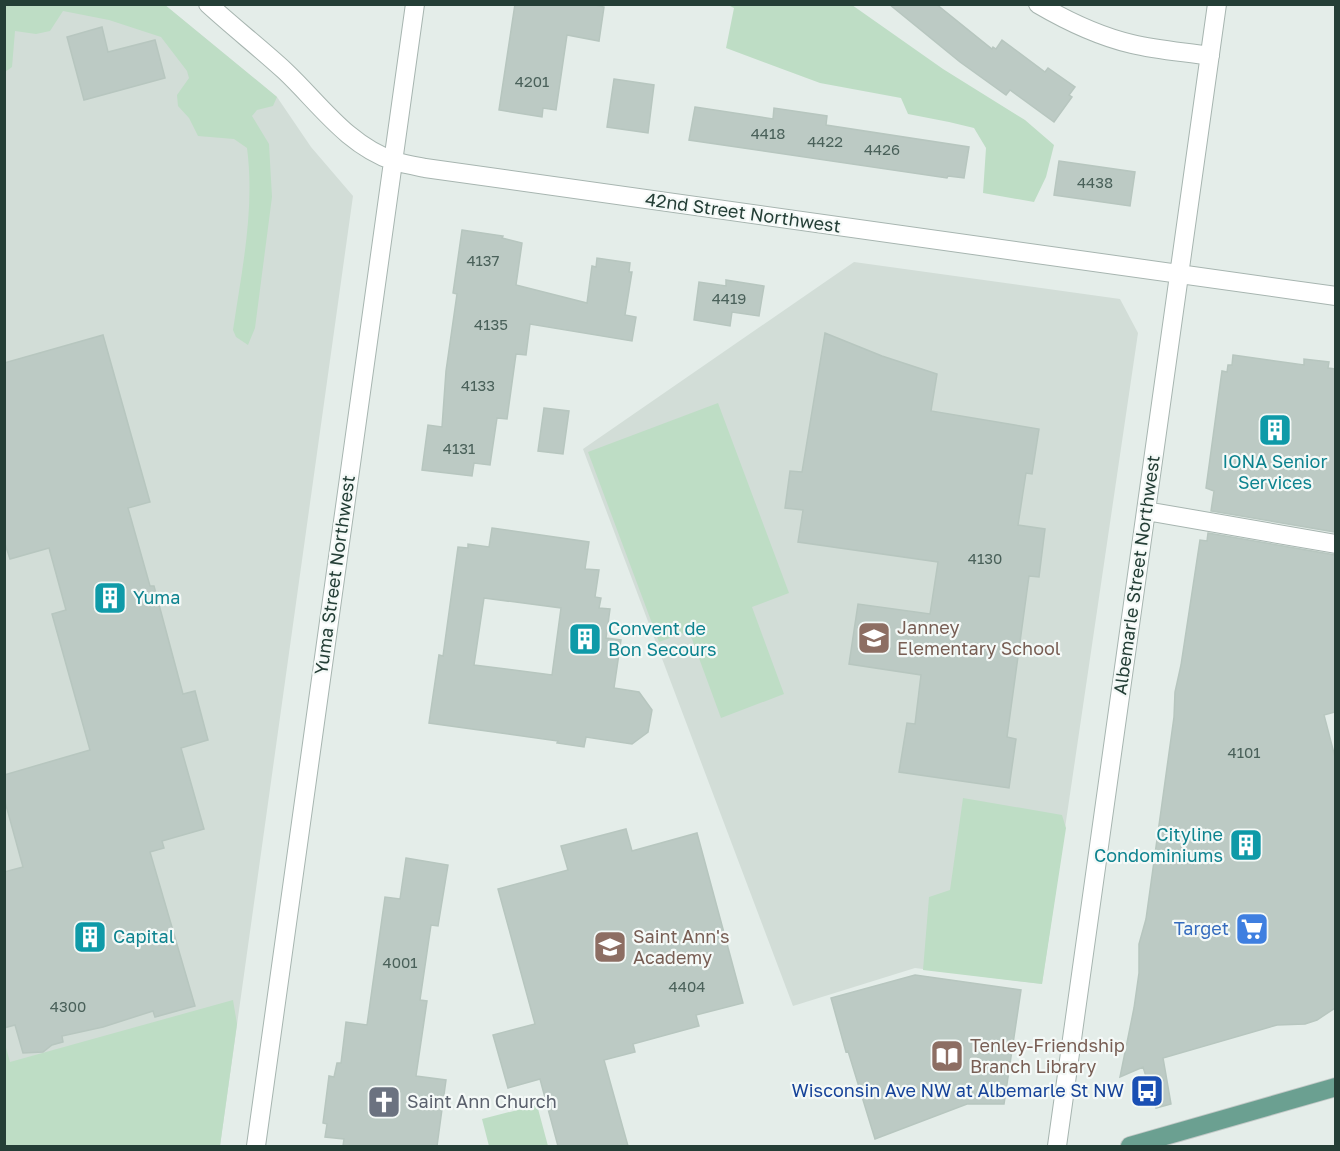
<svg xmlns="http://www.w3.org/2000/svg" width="1340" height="1151" font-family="'Golos Text',sans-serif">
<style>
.built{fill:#d2ddd7}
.green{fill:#beddc5}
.building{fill:#bccac4;stroke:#b7c6bf;stroke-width:1.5;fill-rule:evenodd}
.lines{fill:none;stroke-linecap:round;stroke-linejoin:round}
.street-casing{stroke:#a7b5b0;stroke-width:20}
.primary-casing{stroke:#c2c9c7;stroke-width:20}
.street{stroke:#fff;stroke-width:18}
.primary{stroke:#6ba091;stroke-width:18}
.labels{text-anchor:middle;stroke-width:4.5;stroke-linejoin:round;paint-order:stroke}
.number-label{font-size:15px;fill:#4a615a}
.street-label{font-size:18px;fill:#243e36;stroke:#f4f9f7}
.culture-label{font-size:18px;fill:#0d838f;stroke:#f4f9f7;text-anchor:start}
.education-label{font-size:18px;fill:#785e54;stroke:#f4f9f7;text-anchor:start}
.shop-label{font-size:18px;fill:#366cbe;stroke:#f4f9f7;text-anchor:end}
.transit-label{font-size:18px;fill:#164399;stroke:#f4f9f7;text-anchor:end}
.worship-label{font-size:18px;fill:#5b616d;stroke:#f4f9f7;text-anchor:start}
</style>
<rect width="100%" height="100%" fill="#e4ede9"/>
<path class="built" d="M5,5H165L277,97L311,147L353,196L220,1146H5Z
M854,262L1120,299L1138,333L1042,984L915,968L793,1006L583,449Z"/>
<path class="green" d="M5,4L165,5L277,97L273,106L257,110L252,116L269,144L272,197L255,328L248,345L236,337L233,330C242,269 255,209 247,148L234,139L198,136L189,118L178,106L177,95L189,78L187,71L161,37L109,20L63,11L50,31L36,34L15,31L12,67L5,72Z
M728,5H852L943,69L1025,120L1054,145L1046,177L1034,202L983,193L986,148L974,128L949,122L908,114L901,98L820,83L726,48L734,8Z
M718,403L789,593L752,607L784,694L721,718L689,631L659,642L588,452Z
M963,798L1062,815L1066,828L1042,984L923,970L929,897L950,890Z
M233,1000L237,1024L220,1146H5V1044L10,1062Z
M537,1105L548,1146H489L482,1119Z"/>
<path class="building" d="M515,4H591L604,7L599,41L567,35L556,110L543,108L542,117L499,110Z
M889,4H936L992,49L993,47L996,49L1002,40L1045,72L1048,68L1075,87L1069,95L1072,97L1054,122L1010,90L1006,95L960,62Z
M102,27L108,52L155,40L165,78L84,100L67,37Z
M614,79L654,85L648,133L607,127Z
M695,107L773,119L774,108L827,116L826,125L969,147L964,178L948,176L947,178L689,140Z
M1059,161L1135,172L1130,206L1054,195Z
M462,230L503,236L502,238L522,243L516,285L587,303L592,266L596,267L597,258L630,263L629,272H632L625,315L636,317L632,341L530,324L526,355L516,354L507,419L497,418L490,465L474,463L472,476L422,470L428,425L442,427L446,371L457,294L453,293Z
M726,280L764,286L759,316L732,312L730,326L694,320L699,282L726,286Z
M825,333L882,356L937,374L931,411L1039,429L1032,474L1026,473L1018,525L1045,529L1039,577L1029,576L1007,737L1016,739L1009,788L899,772L907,723L915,724L921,675L849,664L858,604L930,614L938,562L798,542L803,510L785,508L790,471L802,472Z
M103,335L150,502L128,508L150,586H154L183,694L195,691L208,740L181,748L204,829L162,841L164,848L150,852L195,1006L155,1017L153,1011L103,1027L62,1036L63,1042L52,1045L43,1052L23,1053L15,1025L4,1028V872L23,867L4,798V775L90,750L52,614L66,610L49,548L10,559L4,541V363Z
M1233,355L1304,365V359L1329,362L1328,368L1335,369V532L1211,511L1214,491L1206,488L1222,371L1227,372L1228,365H1232Z
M544,408L569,411L563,454L538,451Z
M492,528L589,542L585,569L599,570L595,597L601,598L599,608L610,609L606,638L621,640L614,688L639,692L652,710L648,732L632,744L586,737L584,747L557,743L558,741L429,723L439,655L443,656L458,547L468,548V544L489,547ZM484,598L561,608L552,675L474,665Z
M1208,533L1335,555V712L1324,715L1335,757V1008L1317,1020L1305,1024L1277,1025L1163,1058L1171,1104L1156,1108L1143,1067L1120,1077L1134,1008L1139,973V944L1146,919L1174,717L1175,692L1181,665L1200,540L1207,541Z
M626,829L632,851L697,833L743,1003L696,1015L699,1026L633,1044L635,1052L604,1060L628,1146H558L540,1079L508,1088L493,1035L535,1024L498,889L568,870L561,846Z
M406,858L448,865L438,926L431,925L420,1000L427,1001L416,1076L446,1080L437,1146H343L344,1139L325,1137L327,1124L323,1123L329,1076L334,1077L337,1063H341L346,1022L367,1025L385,897L400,899Z
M915,975L1021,990L1004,1104H967L875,1139L848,1051L846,1052L831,998Z"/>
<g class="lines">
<defs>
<path id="street" d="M208,4C233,27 260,48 285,71C319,103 347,145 394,161C404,164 415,166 425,168L1336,296
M1038,4C1067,21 1098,36 1132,44C1157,50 1184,52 1210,56
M1146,511L1336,544
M256,1146L415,4
M1057,1146L1217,4"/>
<path id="primary" d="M1130,1146L1336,1087"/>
</defs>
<use href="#street" class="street-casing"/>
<use href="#primary" class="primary-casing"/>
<use href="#street" class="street"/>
<use href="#primary" class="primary"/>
</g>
<defs>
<symbol id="building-square" viewBox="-11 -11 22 22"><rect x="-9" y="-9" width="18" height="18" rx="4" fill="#0f9aa8" stroke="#f4f9f7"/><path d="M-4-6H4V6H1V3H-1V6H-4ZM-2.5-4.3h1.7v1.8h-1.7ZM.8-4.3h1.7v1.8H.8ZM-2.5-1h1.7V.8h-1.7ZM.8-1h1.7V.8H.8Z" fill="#fff"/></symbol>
<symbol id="school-square" viewBox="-11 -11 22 22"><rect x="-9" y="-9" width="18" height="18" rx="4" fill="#8d6e63" stroke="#f4f9f7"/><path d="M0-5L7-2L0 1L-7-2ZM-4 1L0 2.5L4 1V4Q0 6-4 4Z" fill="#fff"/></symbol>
<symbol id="supermarket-square" viewBox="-11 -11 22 22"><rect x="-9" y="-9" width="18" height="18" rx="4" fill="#3f7fe0" stroke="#f4f9f7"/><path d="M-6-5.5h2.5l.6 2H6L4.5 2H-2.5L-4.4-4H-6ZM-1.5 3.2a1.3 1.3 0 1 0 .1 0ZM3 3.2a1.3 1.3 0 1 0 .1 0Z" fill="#fff"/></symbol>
<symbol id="library-square" viewBox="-11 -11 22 22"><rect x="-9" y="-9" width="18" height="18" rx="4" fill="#8d6e63" stroke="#f4f9f7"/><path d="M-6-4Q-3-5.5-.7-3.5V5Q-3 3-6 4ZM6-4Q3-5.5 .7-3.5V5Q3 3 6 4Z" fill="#fff"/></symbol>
<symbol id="bus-square" viewBox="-11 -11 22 22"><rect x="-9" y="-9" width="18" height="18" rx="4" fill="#1a4fb4" stroke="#f4f9f7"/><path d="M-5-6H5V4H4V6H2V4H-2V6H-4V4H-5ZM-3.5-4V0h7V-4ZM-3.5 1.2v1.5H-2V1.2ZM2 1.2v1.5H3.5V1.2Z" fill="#fff"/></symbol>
<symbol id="church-square" viewBox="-11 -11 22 22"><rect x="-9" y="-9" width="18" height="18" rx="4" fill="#6b7280" stroke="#f4f9f7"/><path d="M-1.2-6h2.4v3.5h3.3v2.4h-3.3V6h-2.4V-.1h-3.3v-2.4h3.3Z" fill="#fff"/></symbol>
</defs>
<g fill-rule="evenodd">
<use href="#building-square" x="1256" y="411" width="38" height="38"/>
<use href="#building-square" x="91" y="579" width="38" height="38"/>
<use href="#school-square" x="855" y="619" width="38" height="38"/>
<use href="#building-square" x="566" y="620" width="38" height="38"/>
<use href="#building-square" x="1227" y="826" width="38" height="38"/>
<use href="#supermarket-square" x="1233" y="910" width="38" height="38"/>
<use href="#building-square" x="71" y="918" width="38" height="38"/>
<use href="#school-square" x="591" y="928" width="38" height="38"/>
<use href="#library-square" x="928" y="1037" width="38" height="38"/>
<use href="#bus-square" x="1128" y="1072" width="38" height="38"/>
<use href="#church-square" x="365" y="1083" width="38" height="38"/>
</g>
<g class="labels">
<g class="number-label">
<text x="532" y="87">4201</text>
<text x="768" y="139">4418</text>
<text x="825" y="147">4422</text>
<text x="882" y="155">4426</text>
<text x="1095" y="188">4438</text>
<text x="483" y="266">4137</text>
<text x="729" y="304">4419</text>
<text x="491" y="330">4135</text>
<text x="478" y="391">4133</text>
<text x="459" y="454">4131</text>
<text x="985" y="564">4130</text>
<text x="1244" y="758">4101</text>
<text x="400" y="968">4001</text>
<text x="687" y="992">4404</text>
<text x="68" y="1012">4300</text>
</g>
<g class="street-label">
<text transform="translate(743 213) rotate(8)" y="6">42nd Street Northwest</text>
<text transform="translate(335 575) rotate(-82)" y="6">Yuma Street Northwest</text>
<text transform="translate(1137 575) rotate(-82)" y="6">Albemarle Street Northwest</text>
</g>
<g class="culture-label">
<text x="1275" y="468" text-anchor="middle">IONA Senior<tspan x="1275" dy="21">Services</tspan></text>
<text x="133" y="604">Yuma</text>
<text x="608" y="635">Convent de<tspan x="608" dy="21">Bon Secours</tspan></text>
<text x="1223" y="841" text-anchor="end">Cityline<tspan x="1223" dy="21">Condominiums</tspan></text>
<text x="113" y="943">Capital</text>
</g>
<g class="education-label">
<text x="897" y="634">Janney<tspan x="897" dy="21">Elementary School</tspan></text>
<text x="633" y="943">Saint Ann's<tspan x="633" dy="21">Academy</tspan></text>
<text x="970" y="1052">Tenley-Friendship<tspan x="970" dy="21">Branch Library</tspan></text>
</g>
<g class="shop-label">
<text x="1229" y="935">Target</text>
</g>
<g class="transit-label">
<text x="1124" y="1097">Wisconsin Ave NW at Albemarle St NW</text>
</g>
<g class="worship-label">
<text x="407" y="1108">Saint Ann Church</text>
</g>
</g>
<rect width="1340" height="1151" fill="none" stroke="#243e36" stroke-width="12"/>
</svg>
